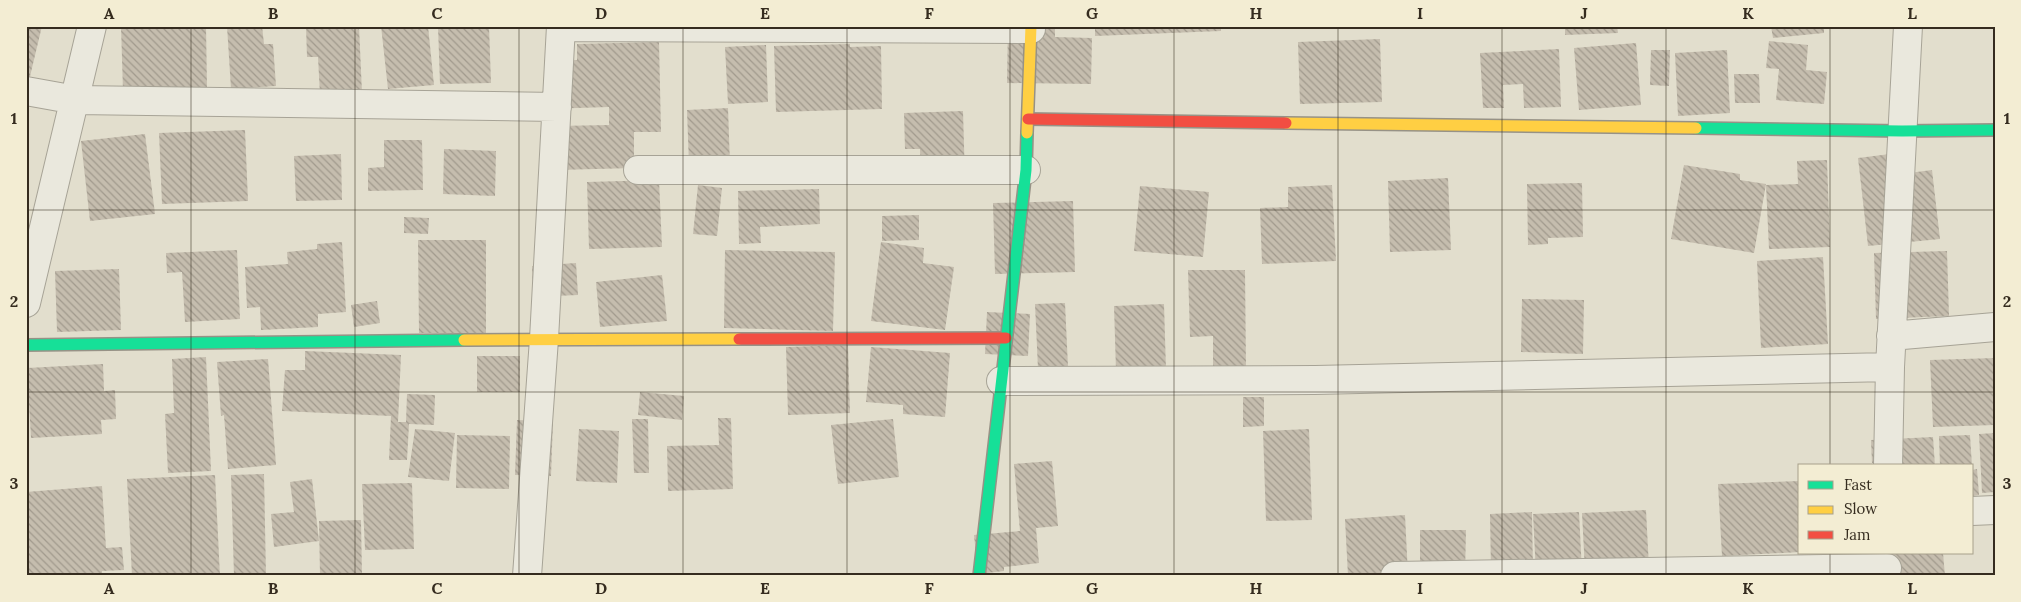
<svg xmlns="http://www.w3.org/2000/svg" width="2021" height="602" font-family="Lora,serif">
<style>
.building{fill:url(#building-back-hatch)}
.lines{fill:none;stroke-linecap:round;stroke-linejoin:round}
.street-casing{stroke:#a7a396;stroke-width:30}
.fast-casing{stroke:#979286;stroke-width:14}
.slow-casing{stroke:#979286;stroke-width:14}
.jam-casing{stroke:#979286;stroke-width:14}
.street{stroke:#eae8dd;stroke-width:28}
.fast{stroke:#16e098;stroke-width:11}
.slow{stroke:#ffcf43;stroke-width:11}
.jam{stroke:#f24e42;stroke-width:11}
.grid{fill:none;stroke:#352c1f;stroke-width:1;stroke-opacity:0.55}
.neatline{fill:none;stroke:#352c1f;stroke-width:2}
.grid-label{font-size:16px;text-anchor:middle;font-weight:bold;fill:#352c1f}
</style>
<defs>
<pattern id="building-back-hatch" width="6" height="6" patternUnits="userSpaceOnUse" patternTransform="scale(1.25)"><rect width="6" height="6" fill="#c5bdae"/><path d="M-1 5l2 2M0 0l6 6M5-1l2 2" fill="none" stroke="#a19a8d"/></pattern>
</defs>
<rect width="100%" height="100%" fill="#e2decd"/>
<path class="building" d="M26,26H42L27,89H26Z
M121,26H206L207,88L123,91Z
M227,26H262L264,44H273L276,86L231,89Z
M306,26H359L362,93L320,95L318,57H307Z
M381,26H428L434,85L388,89Z
M438,26H489L491,83L440,84Z
M1008,26H1055V37L1092,38L1091,84L1007,83Z
M1095,26H1221V31L1095,36Z
M1565,26H1617L1618,33L1565,35Z
M1771,26H1824V33L1773,38Z
M1380,39L1382,102L1300,104L1298,42Z
M1769,41L1808,45L1806,70L1827,72L1824,104L1776,100L1779,69L1766,68Z
M659,42L661,132H634V168L558,170L557,126L609,125V107L545,109L544,60H577V44Z
M1636,43L1641,105L1579,110L1574,48Z
M850,44V47L881,46L882,109L776,112L774,46Z
M766,45L768,102L728,104L725,47Z
M1559,49L1561,107L1524,108L1523,84L1503,85L1504,108H1483L1480,53Z
M1651,50H1670L1669,86L1650,85Z
M1727,50L1730,113L1678,116L1675,53Z
M1734,74H1759L1760,103H1735Z
M728,108L730,164L689,165L687,110Z
M963,111L965,180L921,181L920,149H905L904,113Z
M245,130L248,201L162,204L159,133Z
M145,134L155,214L90,221L81,141Z
M384,140H422L423,190L368,191V168L384,167Z
M444,149L496,151L495,196L443,194Z
M1906,152L1909,173L1932,170L1940,239L1868,246L1858,158Z
M341,154L342,200L296,201L294,156Z
M1827,160L1830,247L1769,249L1766,185L1798,184L1797,161Z
M1684,165L1740,174V180L1766,184L1754,253L1671,239Z
M1448,178L1451,250L1390,252L1388,181Z
M659,180L662,247L589,249L587,182Z
M1582,183L1583,237L1548,238V244L1528,245L1527,184Z
M698,185L722,188L717,236L693,234Z
M1332,185L1336,261L1262,264L1260,208L1288,207V187Z
M1140,186L1209,192L1203,257L1134,251Z
M819,189L820,224L760,227L761,243L739,244L738,191Z
M1073,201L1075,272L995,274L993,203Z
M919,215V240L882,241V216Z
M404,217L429,218L428,234L404,233Z
M418,240H486V333H419Z
M342,242L346,312L318,314V327L261,330L260,307L247,308L245,267L288,264L287,252L317,249V244Z
M881,242L924,248L923,263L954,267L945,330L871,321Z
M237,250L240,319L185,322L182,272L167,273L166,253Z
M725,250L835,252L833,331L724,328Z
M1947,251L1949,316L1876,319L1874,253Z
M1823,257L1828,344L1761,348L1757,261Z
M576,263L578,295L533,297L532,266Z
M119,269L121,330L57,332L55,271Z
M1188,270H1245L1246,371H1213V336L1190,337Z
M662,275L667,321L600,327L596,282Z
M1522,299L1584,300L1583,354L1521,352Z
M377,301L380,323L354,327L351,305Z
M1065,303L1068,367L1038,369L1035,304Z
M1164,304L1166,370L1116,371L1114,306Z
M987,312L1030,314L1028,356L985,354Z
M848,345L850,413L788,415L786,347Z
M871,347L950,353L945,417L903,414V405L866,402Z
M305,351L401,355L398,422H406L407,394L435,395L434,425L409,424L407,460H389L391,416L282,411L285,370H305Z
M477,356H520V392H477Z
M206,357L211,471L168,473L165,414L174,413L172,359Z
M1995,358V425L1933,427L1930,360Z
M268,359L276,465L228,469L224,415L221,416L217,362Z
M103,364L104,391L115,390L116,419L101,420L102,434L31,438L27,368Z
M640,392L684,396L682,420L638,415Z
M1243,397H1264V426L1243,427Z
M718,418H731L733,489L668,491L667,446L719,445Z
M632,419H648L649,473H634Z
M893,419L899,477L838,484L831,425Z
M517,420L553,421L551,476L515,475Z
M415,429L455,433L449,481L408,477Z
M579,429L619,431L617,483L576,481Z
M1309,429L1312,520L1266,521L1263,431Z
M1995,433V492L1982,493L1979,434Z
M457,435L510,436L509,489L456,488Z
M1970,435L1972,466H1940L1939,436Z
M1933,437L1935,466H1891L1890,462L1872,463L1871,440Z
M1052,461L1058,526L1036,528L1039,563L1004,567V571L978,574L974,535L1020,531L1014,464Z
M1977,469L1979,495L1972,496V470Z
M264,474L266,576H234L231,475Z
M215,475L220,576H132L127,479Z
M312,479L319,541L274,547L271,514L294,512L290,482Z
M1800,481V552L1722,556L1718,484Z
M412,483L414,549L365,550L362,484Z
M102,486L106,548L122,547L124,570L102,571V576H26V492Z
M1646,510L1649,568L1585,571L1582,513Z
M1532,512L1533,572L1491,573L1490,514Z
M1579,512L1582,572L1536,574L1533,514Z
M1405,515L1408,575L1348,576L1345,519Z
M361,520L362,576H320L319,521Z
M1420,530H1466L1465,575L1420,574Z
M1866,553H1943L1945,576H1868Z"/>
<g class="lines">
<defs>
<path id="street" d="M561,27L1031,29
M26,91L76,100L557,107
M638,170H1026
M26,303L92,26
M1891,336L1995,327
M1001,381L1315,380L1890,367
M1888,466L1890,367L1908,26
M1972,511L1995,510
M527,576L544,339L561,26
M1395,576L1887,568"/>
<path id="fast" d="M1696,128L1902,131L1995,130
M26,345L464,340
M979,576L1026,170L1027,133"/>
<path id="slow" d="M1286,123L1696,128
M1027,133L1031,26
M464,340L739,339"/>
<path id="jam" d="M1028,119L1286,123
M739,339L1006,338"/>
</defs>
<use href="#street" class="street-casing"/>
<use href="#fast" class="fast-casing"/>
<use href="#slow" class="slow-casing"/>
<use href="#jam" class="jam-casing"/>
<use href="#street" class="street"/>
<use href="#fast" class="fast"/>
<use href="#slow" class="slow"/>
<use href="#jam" class="jam"/>
</g>
<path class="grid" d="M191,26V576M355,26V576M519,26V576M683,26V576M847,26V576M1010,26V576M1174,26V576M1338,26V576M1502,26V576M1666,26V576M1830,26V466M26,210H1995M26,392H1995M1830,553V576"/>
<rect width="2021" height="602" fill="none" stroke="#f3edd3" stroke-width="55"/>
<rect x="1798" y="464" width="175" height="90" fill="#f3edd3" stroke="#a7a08b"/>
<rect x="1808" y="481" width="25" height="8" fill="#16e098" stroke="#a7a08b"/>
<text x="1844" y="490" font-size="15" fill="#352c1f">Fast</text>
<rect x="1808" y="506" width="25" height="8" fill="#ffcf43" stroke="#a7a08b"/>
<text x="1844" y="514" font-size="15" fill="#352c1f">Slow</text>
<rect x="1808" y="531" width="25" height="8" fill="#f24e42" stroke="#a7a08b"/>
<text x="1844" y="540" font-size="15" fill="#352c1f">Jam</text>
<rect x="28" y="28" width="1966" height="546" class="neatline"/>
<g class="grid-label">
<text x="109" y="19">A</text>
<text x="273" y="19">B</text>
<text x="437" y="19">C</text>
<text x="601" y="19">D</text>
<text x="765" y="19">E</text>
<text x="929" y="19">F</text>
<text x="1092" y="19">G</text>
<text x="1256" y="19">H</text>
<text x="1420" y="19">I</text>
<text x="1584" y="19">J</text>
<text x="1748" y="19">K</text>
<text x="1912" y="19">L</text>
<text x="14" y="124">1</text>
<text x="2007" y="124">1</text>
<text x="14" y="307">2</text>
<text x="2007" y="307">2</text>
<text x="14" y="489">3</text>
<text x="2007" y="489">3</text>
<text x="109" y="594">A</text>
<text x="273" y="594">B</text>
<text x="437" y="594">C</text>
<text x="601" y="594">D</text>
<text x="765" y="594">E</text>
<text x="929" y="594">F</text>
<text x="1092" y="594">G</text>
<text x="1256" y="594">H</text>
<text x="1420" y="594">I</text>
<text x="1584" y="594">J</text>
<text x="1748" y="594">K</text>
<text x="1912" y="594">L</text>
</g>
</svg>
